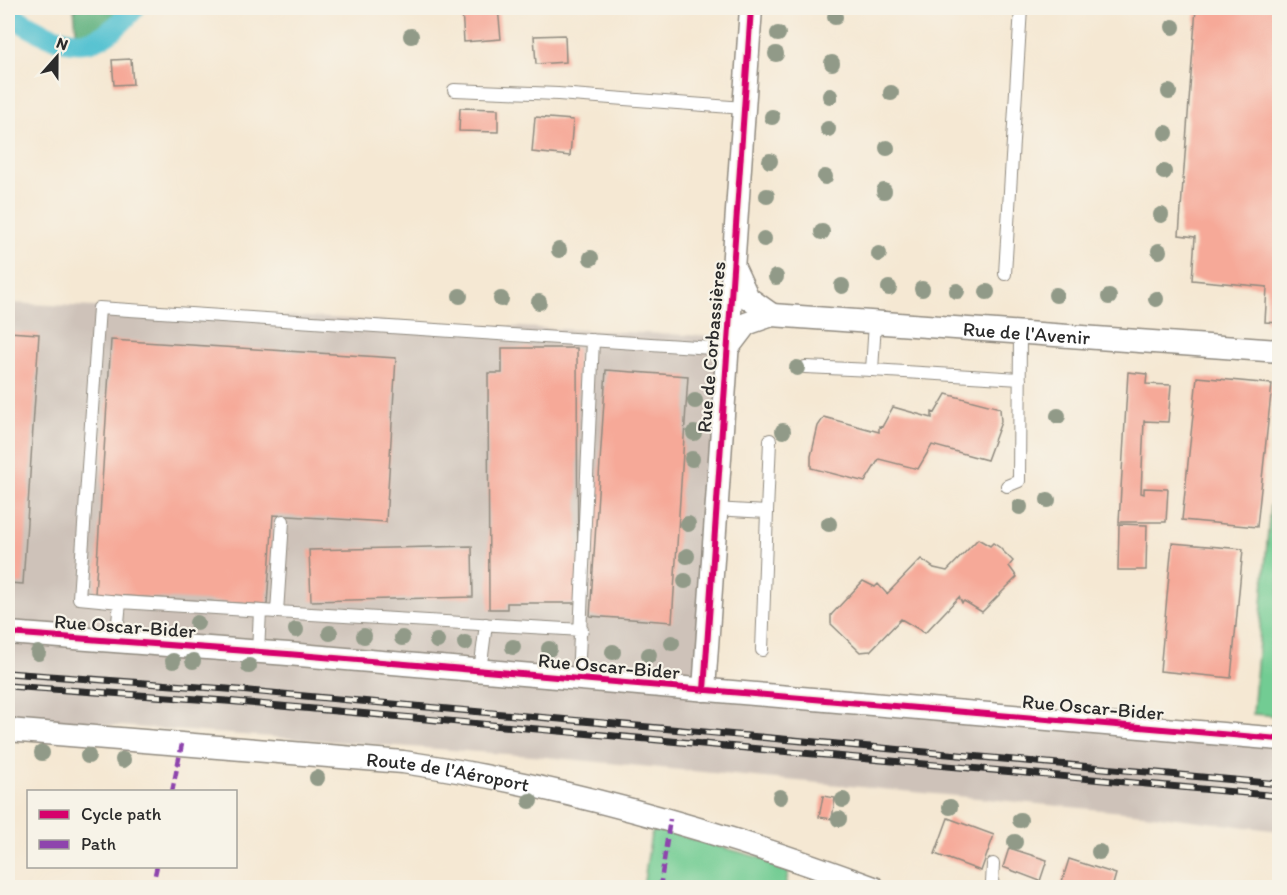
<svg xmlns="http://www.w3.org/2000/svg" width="1287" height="895" font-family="Itim,sans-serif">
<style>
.industrial{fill:#cec2b9}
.green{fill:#72cc93;stroke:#4e7c5f;stroke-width:1.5}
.forest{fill:#5db07d;stroke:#446e54;stroke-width:1.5}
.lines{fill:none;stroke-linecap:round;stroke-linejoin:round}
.canal{stroke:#57c2d1;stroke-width:22}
.building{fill:#f6a998}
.lane-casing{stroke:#908a7f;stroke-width:14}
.street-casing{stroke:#908a7f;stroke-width:25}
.lane{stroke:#fff;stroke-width:12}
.street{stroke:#fff;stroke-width:22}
.rail-casing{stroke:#2b2b2b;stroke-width:7}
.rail{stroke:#f7f3e8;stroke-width:4.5;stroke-dasharray:14;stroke-linecap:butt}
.quiet{stroke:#8e44ad;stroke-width:4.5;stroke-dasharray:9 4.5;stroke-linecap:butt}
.cycleway-casing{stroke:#f7f3e8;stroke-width:10}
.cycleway{stroke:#d6006c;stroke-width:6}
.tree{fill:#919a88}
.labels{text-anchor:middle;stroke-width:4.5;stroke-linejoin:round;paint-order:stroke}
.street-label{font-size:20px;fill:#2b2b2b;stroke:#f7f3e8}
</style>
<rect width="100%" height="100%" fill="#f7f3e8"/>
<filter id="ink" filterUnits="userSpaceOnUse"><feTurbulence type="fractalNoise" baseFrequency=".0167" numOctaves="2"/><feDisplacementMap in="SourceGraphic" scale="12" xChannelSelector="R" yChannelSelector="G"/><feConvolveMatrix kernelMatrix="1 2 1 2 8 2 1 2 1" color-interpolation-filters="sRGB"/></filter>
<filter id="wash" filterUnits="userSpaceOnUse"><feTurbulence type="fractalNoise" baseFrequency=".008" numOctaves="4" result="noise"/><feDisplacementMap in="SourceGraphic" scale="24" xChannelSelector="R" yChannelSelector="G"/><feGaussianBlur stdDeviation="1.35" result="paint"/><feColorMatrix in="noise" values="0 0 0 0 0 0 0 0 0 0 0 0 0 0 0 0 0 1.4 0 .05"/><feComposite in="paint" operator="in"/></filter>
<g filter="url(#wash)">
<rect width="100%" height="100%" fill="#f5e8d3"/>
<path class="industrial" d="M8,303L728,337L704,690L1279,739V831L1144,814L546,757L8,718Z"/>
<path class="green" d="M1270,506L1280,507L1279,716L1253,714Z
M656,829L790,866L785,887L643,888L651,834Z"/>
<path class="forest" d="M74,8H142L118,28L94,33L77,41Z"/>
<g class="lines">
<path class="canal" d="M8,12C29,29 71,52 99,38C112,32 125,19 134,8"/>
</g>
<g id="blocks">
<path class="building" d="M477,8H498L501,39L464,42L462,9Z
M1196,8H1280V323L1265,322L1267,287L1192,280L1195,237L1179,235Z
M565,35L566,62L536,64L534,36Z
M131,59L133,84L114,85L112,60Z
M460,108L498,109V132L459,131Z
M535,117L573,120L570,156L532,152Z
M8,332L39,334L23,584L8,583Z
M111,340L396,358L386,522L273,515L267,605L95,594Z
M502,348H577L578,603H507V609H489L488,373H502Z
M606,370L688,376L672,622L590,616Z
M1128,372L1147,374L1146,384L1171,385L1168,422L1144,421L1141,493L1144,494V488L1168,489L1166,522H1119Z
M1197,377L1272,384L1257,527L1182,520Z
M946,394L1000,408L1001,422L987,460L932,445L918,469L879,459L865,482L811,468V456L818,426L824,417L879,432V426L882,427L893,407L932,418V412L935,413Z
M1119,524L1147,525L1146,570H1118Z
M978,539L990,546L993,543L999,547L1013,561L1009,566L1017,577L982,612L964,601L962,603L959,597L925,633L901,619L870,651L860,652L831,624V615L863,581L875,587L878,584L887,594L921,559L934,568L947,571Z
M1172,543L1243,549L1231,678L1160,671Z
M472,546L473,597L311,601L309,550Z
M823,796L835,798L832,819L819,817Z
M948,818L994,835L981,871L935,854Z
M1009,848L1047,860L1040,881L1003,867Z
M1069,859L1116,874L1112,888H1060Z"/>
</g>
</g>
<g filter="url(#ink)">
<use href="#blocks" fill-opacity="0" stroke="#908a7f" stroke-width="1.5"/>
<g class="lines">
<defs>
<path id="lane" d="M454,90L558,94L744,108
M1005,274L1021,8
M805,367L872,370L875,323
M872,370L1020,379
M1007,486L1019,481L1020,333
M714,509L767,512L770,440
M120,602L277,612L283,521
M277,612L582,630
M116,643L120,602L79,598L99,308L727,349
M762,650L767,512
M258,652L260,611
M480,671L486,624
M578,680L593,340
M993,864L992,883L996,888"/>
<g id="street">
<path d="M735,270L748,298L772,315"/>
<path id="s1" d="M727,349L746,324L772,315L1280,351"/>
<path d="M8,633L288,654L1280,739"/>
<path d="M704,690L751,8"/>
<path id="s2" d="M8,730L403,762C565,786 721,831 874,888"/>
</g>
</defs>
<use href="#lane" class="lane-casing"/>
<use href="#street" class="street-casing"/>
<use href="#lane" class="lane"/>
<use href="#street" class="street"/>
<defs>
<path id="rail" d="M8,673L227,689L1280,784
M8,686L226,701L1280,796"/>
</defs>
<use href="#rail" class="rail-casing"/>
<use href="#rail" class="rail"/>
<path class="quiet" d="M172,792L182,744
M152,888L157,866
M660,888L670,819"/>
<defs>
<path id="cycleway" d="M8,633L288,654L1280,739
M704,690L751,8"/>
</defs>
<use href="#cycleway" class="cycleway-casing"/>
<use href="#cycleway" class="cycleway"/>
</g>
<g class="tree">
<circle cx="835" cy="17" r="8"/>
<circle cx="1173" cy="27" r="8"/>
<circle cx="778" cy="34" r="8"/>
<circle cx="411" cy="36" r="8"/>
<circle cx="776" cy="54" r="8"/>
<circle cx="832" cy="63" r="8"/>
<circle cx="1169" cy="92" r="8"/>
<circle cx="891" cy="93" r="8"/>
<circle cx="830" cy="96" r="8"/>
<circle cx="772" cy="117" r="8"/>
<circle cx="828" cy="129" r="8"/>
<circle cx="1166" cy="133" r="8"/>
<circle cx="887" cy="148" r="8"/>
<circle cx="770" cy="161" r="8"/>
<circle cx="1164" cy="172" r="8"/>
<circle cx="825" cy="177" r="8"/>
<circle cx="884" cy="191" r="8"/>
<circle cx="767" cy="196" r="8"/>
<circle cx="1161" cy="215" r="8"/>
<circle cx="822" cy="232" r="8"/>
<circle cx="764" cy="239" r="8"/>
<circle cx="559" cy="250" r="8"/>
<circle cx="1159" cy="251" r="8"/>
<circle cx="879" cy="254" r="8"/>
<circle cx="591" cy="258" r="8"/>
<circle cx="776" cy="277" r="8"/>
<circle cx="842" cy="286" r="8"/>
<circle cx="889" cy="288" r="8"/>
<circle cx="922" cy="289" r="8"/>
<circle cx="957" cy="291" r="8"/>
<circle cx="987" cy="292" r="8"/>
<circle cx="1056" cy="295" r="8"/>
<circle cx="460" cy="296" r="8"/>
<circle cx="1109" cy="297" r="8"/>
<circle cx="501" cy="299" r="8"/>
<circle cx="1156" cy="299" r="8"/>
<circle cx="539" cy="302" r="8"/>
<circle cx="797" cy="368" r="8"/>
<circle cx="695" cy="401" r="8"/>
<circle cx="1058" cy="416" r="8"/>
<circle cx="783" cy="431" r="8"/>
<circle cx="694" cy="433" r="8"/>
<circle cx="692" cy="459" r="8"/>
<circle cx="1048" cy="500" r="8"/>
<circle cx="1020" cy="507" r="8"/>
<circle cx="688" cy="524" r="8"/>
<circle cx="829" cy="524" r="8"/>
<circle cx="687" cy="556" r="8"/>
<circle cx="685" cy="581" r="8"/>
<circle cx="197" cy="623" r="8"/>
<circle cx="296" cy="630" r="8"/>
<circle cx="330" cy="633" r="8"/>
<circle cx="364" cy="636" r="8"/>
<circle cx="402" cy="638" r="8"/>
<circle cx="437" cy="641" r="8"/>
<circle cx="465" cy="643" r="8"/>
<circle cx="672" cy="643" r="8"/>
<circle cx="513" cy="647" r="8"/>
<circle cx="549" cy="649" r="8"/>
<circle cx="613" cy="652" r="8"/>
<circle cx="38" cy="653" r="8"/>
<circle cx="649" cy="655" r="8"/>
<circle cx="173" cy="661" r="8"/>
<circle cx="193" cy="661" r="8"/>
<circle cx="249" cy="666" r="8"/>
<circle cx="42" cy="753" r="8"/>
<circle cx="88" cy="756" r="8"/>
<circle cx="123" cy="760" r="8"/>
<circle cx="317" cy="778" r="8"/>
<circle cx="780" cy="797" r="8"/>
<circle cx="843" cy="800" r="8"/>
<circle cx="530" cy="801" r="8"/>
<circle cx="950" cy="807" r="8"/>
<circle cx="839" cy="819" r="8"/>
<circle cx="1020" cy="820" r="8"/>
<circle cx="1015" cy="842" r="8"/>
<circle cx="1099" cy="852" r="8"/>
</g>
</g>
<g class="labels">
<g class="street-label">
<text dy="7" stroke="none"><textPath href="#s1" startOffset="314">Rue de l'Avenir</textPath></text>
<text transform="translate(711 347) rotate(-85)" y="7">Rue de Corbassières</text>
<text transform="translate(125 626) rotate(4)" y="7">Rue Oscar-Bider</text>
<text transform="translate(609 666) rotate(5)" y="7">Rue Oscar-Bider</text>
<text transform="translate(1093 707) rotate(5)" y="7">Rue Oscar-Bider</text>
<text dy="7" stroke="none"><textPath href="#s2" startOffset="442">Route de l'Aéroport</textPath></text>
</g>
</g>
<rect width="1287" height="895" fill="none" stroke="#f7f3e8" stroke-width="30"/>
<rect x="27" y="790" width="210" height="78" fill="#f7f3e8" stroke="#a5a39c" stroke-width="1.5"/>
<rect x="39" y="810" width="30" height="9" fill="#d6006c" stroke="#a5a39c" stroke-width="1.5"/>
<text x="81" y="820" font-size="18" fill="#2b2b2b">Cycle path</text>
<rect x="39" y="840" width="30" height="9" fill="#8e44ad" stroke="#a5a39c" stroke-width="1.5"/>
<text x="81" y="850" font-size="18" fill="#2b2b2b">Path</text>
<g transform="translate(57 57) rotate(21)" stroke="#f7f3e8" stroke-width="4.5" paint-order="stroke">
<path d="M0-4.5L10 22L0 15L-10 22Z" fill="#2b2b2b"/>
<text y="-9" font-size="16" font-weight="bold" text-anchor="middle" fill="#2b2b2b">N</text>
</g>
</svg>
